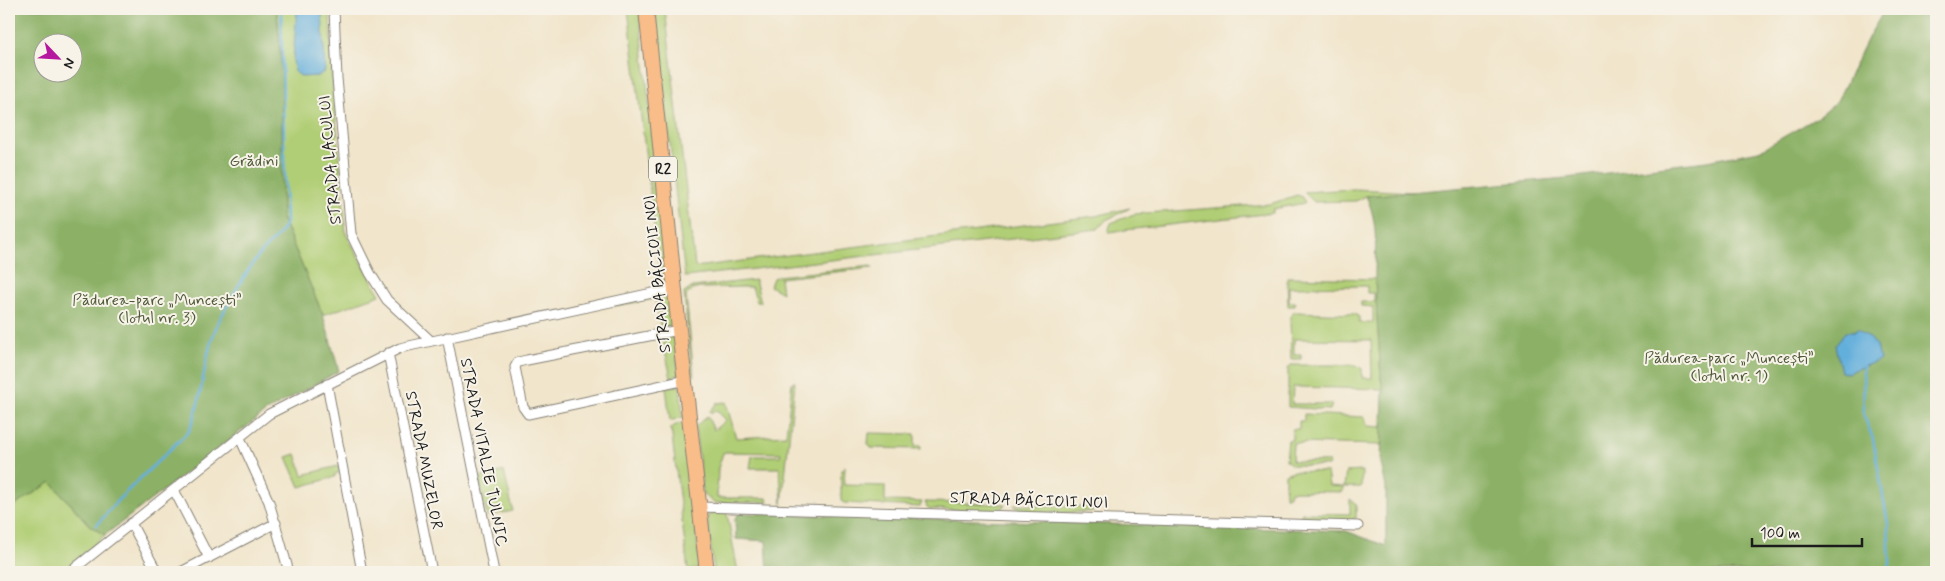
<svg xmlns="http://www.w3.org/2000/svg" width="1945" height="581" font-family="Mynerve,sans-serif">
<style>
.green{fill:#b0ce75;stroke:#667548}
.forest{fill:#8cb166;stroke:#546641;fill-rule:evenodd}
.water{fill:#64afdc;stroke:#40667c}
.lines{fill:none;stroke-linecap:round;stroke-linejoin:round}
.stream{stroke:#64afdc;stroke-width:2.5}
.street-casing{stroke:#868074;stroke-width:11}
.primary-casing{stroke:#868074;stroke-width:16}
.street{stroke:#fff;stroke-width:9}
.primary{stroke:#f8bd89;stroke-width:14}
.labels{text-anchor:middle;stroke-width:4;stroke-linejoin:round;paint-order:stroke}
.shield{fill:#f7f3e8;stroke:#5e5c59;stroke-width:1}
.shield-label{font-size:15px;font-weight:bold;fill:#1c1c1c}
.park-label{font-size:16px;fill:#505a3b;stroke:#f7f3e8}
.street-label{font-size:16px;fill:#1c1c1c;stroke:#f7f3e8}
</style>
<rect width="100%" height="100%" fill="#f7f3e8"/>
<filter id="ink" filterUnits="userSpaceOnUse"><feTurbulence type="fractalNoise" baseFrequency=".02" numOctaves="2"/><feDisplacementMap in="SourceGraphic" scale="10" xChannelSelector="R" yChannelSelector="G"/><feConvolveMatrix kernelMatrix="1 2 1 2 8 2 1 2 1" color-interpolation-filters="sRGB"/></filter>
<filter id="wash" filterUnits="userSpaceOnUse"><feTurbulence type="fractalNoise" baseFrequency=".0096" numOctaves="4" result="noise"/><feDisplacementMap in="SourceGraphic" scale="20" xChannelSelector="R" yChannelSelector="G"/><feGaussianBlur stdDeviation="1.12" result="paint"/><feColorMatrix in="noise" values="0 0 0 0 0 0 0 0 0 0 0 0 0 0 0 0 0 1.4 0 .05"/><feComposite in="paint" operator="in"/></filter>
<g filter="url(#wash)">
<rect width="100%" height="100%" fill="#f1e5cb"/>
<path class="green" d="M277,9H330L332,75L346,234L380,295L323,315L282,218L223,156L282,132V79Z
M628,9H639L668,281L661,284Z
M655,9H665L695,267L1095,216L1130,208L1106,220L1098,229L685,277Z
M1354,189L1414,192L1366,196L1356,201L1314,202L1304,192Z
M1297,195L1303,197L1305,203L1273,209V213L1108,232L1111,223L1134,214L1270,204Z
M871,266L873,268L780,278L782,293L770,286L773,278L778,276Z
M1287,277L1375,279L1381,379L1383,389L1293,387L1292,404H1332L1330,410L1288,407V369L1291,365H1355L1362,368V378H1372L1371,340L1294,339V355H1301V359H1291L1290,316L1295,312L1355,314L1359,317V323H1373V307L1361,306V302H1374V293H1367V286L1289,287V302H1295V306H1288Z
M755,280L761,302H757L752,287L700,288L692,290L686,296L694,376L692,374L684,293L693,287Z
M660,294L669,298L673,325L661,328L655,299L614,306Z
M662,336H674L679,375L671,378Z
M792,382H795L782,504L780,468H750L752,456H780L781,453L726,452L723,453L718,468L717,498H767L768,502L714,503L703,494L695,427L707,416L714,430L726,420L716,410L711,414L710,411L717,403L726,402L736,438L786,435Z
M673,386H680L683,417L670,421L666,387Z
M1304,414L1365,417L1367,426L1383,427L1381,445L1293,443L1292,461L1330,462L1328,466L1292,465L1286,460L1288,440H1292V429H1299V421H1304Z
M679,423L683,424L700,567L688,571L671,428Z
M869,433L915,434V446H921V449L871,448L868,444Z
M296,454L303,475L338,466L339,473L335,474V477L300,487L287,457Z
M845,466L844,485L885,486V501L922,502L920,507L844,503L841,501V470Z
M504,471L513,511L487,516L479,478Z
M1293,471L1327,472L1329,486L1343,487V492L1290,491L1289,496H1285V474Z
M1362,471L1361,487H1344L1346,472Z
M51,482L89,525L105,535L62,572H9V509Z
M1350,499L1356,504V518C1340,527 1318,521 1301,520L1300,518L1302,513L1350,514Z
M925,502L1005,504L1001,511L930,509L927,507Z
M1014,505L1095,507L1094,511C1080,512 1020,517 1014,505Z
M719,511L727,513L738,572H714L707,516Z"/>
<path class="forest" d="M9,9H277L282,79V218L323,315L339,371L267,411L105,535L89,525L51,482L9,509V156L12,152L9,151ZM42,42H72V72H42Z
M1885,9H1936V572H768L766,541L736,539L735,519L739,513L1346,531L1386,546V487L1381,463L1383,389L1381,379C1379,345 1376,312 1375,279C1375,250 1379,223 1366,196L1566,178L1707,161L1759,151L1818,117L1837,101L1869,36Z"/>
<path class="water" d="M297,9H322L325,71L318,76L302,77L295,72L293,61Z
M1858,329L1877,345L1880,360L1847,373L1841,372L1835,345L1845,332H1853Z"/>
<g class="lines">
<path class="stream" d="M1863,367L1864,416L1873,439L1888,524L1890,563L1888,572
M96,526L118,500L189,431C205,395 202,353 221,317C232,297 243,276 257,258C266,245 280,238 286,223L281,9"/>
</g>
</g>
<g filter="url(#ink)">
<g class="lines">
<defs>
<path id="street" d="M334,9L337,78L351,234L370,273L387,300L431,341
M679,330L527,360L518,362L515,367L523,407L528,414L686,380
M447,337L494,572
M388,353L432,572
M327,384L362,572
M240,438L269,502L289,572
M174,490L209,558
M699,507L1358,526
M131,523L157,572
M70,572L269,414L400,348L675,288
M181,572L276,523"/>
<path id="primary" d="M646,9L679,330L707,572"/>
</defs>
<use href="#street" class="street-casing"/>
<use href="#primary" class="primary-casing"/>
<use href="#street" class="street"/>
<use href="#primary" class="primary"/>
</g>
</g>
<g class="labels">
<rect class="shield" x="649" y="156.5" width="28" height="25" rx="4"/>
<g class="shield-label">
<text x="663" y="174">R2</text>
</g>
<g class="park-label">
<text x="254" y="166">Grădini</text>
<text x="157" y="305">Pădurea-parc „Muncești”<tspan x="157" dy="18">(lotul nr. 3)</tspan></text>
<text x="1729" y="363">Pădurea-parc „Muncești”<tspan x="1729" dy="18">(lotul nr. 1)</tspan></text>
</g>
<g class="street-label">
<text transform="translate(329 160) rotate(-95)" y="6">STRADA LACULUI</text>
<text transform="translate(656 274) rotate(-96)" y="6">STRADA BĂCIOII NOI</text>
<text transform="translate(485 452) rotate(79)" y="6">STRADA VITALIE TULNIC</text>
<text transform="translate(425 460) rotate(79)" y="6">STRADA MUZELOR</text>
<text transform="translate(1029 499) rotate(2)" y="6">STRADA BĂCIOII NOI</text>
</g>
</g>
<rect width="1945" height="581" fill="none" stroke="#f7f3e8" stroke-width="30"/>
<g transform="translate(58 58) rotate(115)"><circle r="24" fill="#f7f3e8" stroke="#9f9d96"/>
<path d="M0-4L9 19L0 12L-9 19Z" fill="#b5179e"/>
<text y="-8" font-size="14" font-weight="bold" text-anchor="middle" fill="#1c1c1c">N</text>
</g>
<path d="M1752 538v8h110v-8" fill="none" stroke="#1c1c1c" stroke-width="2.5"/>
<text x="1760" y="538" font-size="15" fill="#1c1c1c" stroke="#f7f3e8" stroke-width="4" paint-order="stroke">100 m</text>
</svg>
